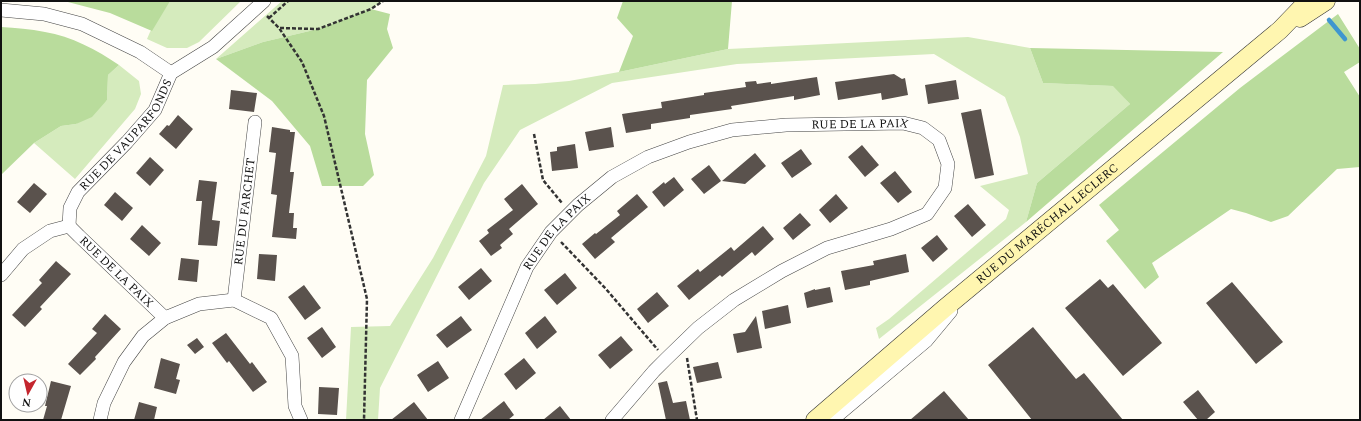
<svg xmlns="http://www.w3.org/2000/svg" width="1361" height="421" font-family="Spectral,serif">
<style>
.green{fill:#d5ebbd}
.forest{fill:#b9dc9c}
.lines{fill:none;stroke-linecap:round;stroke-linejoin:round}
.stream{stroke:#3f96cf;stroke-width:4.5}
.building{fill:#5a524d}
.minor-casing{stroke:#444;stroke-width:14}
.secondary-casing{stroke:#333;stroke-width:19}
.path{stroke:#333;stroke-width:2.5;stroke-dasharray:4 2;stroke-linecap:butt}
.minor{stroke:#fff;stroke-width:13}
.secondary{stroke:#fff6b0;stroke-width:18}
.labels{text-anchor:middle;stroke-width:4;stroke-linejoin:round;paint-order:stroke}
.street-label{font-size:12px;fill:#111;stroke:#fff}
</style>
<rect width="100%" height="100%" fill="#fffdf5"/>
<path class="green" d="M169,1H241L199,42L187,48H167L147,39L150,32Z
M282,1H383L371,9L318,29L263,42L216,59Z
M968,37L1030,48L1043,83L1114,86L1130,104L1037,183L1026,222L879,339L876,328L889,319L1006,219L1009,210L980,186L1028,174L1020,137L1005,97L934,54L737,64L612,83L520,130L484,183L380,388L378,420H346L351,327L390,326L433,258L486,156L503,85L535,84L569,81L619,72L728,49Z
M119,65L139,81L141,94L135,109L75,179L34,143L61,126L76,124L107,100L108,75Z"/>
<path class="forest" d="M64,1H170L152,31L110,13Z
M623,1H732L728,49L619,72L633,36L617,18Z
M371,9L390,14L387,29L393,48L367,80L365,134L374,175L363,186H322L310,146L272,101L216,59L263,42L318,29Z
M1338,14L1360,49V62L1344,72L1360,97V167L1337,169L1288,216L1271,222L1246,213L1231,209L1152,263L1159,277L1145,289L1106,241L1119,230L1099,205L1240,88Z
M1,27C16,28 30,29 45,32C71,36 97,50 119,65L108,75L107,100L92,117L76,124L61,126L34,143L1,175Z
M1030,48L1223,52L1026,222L1037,183L1130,104L1113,86L1043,83Z"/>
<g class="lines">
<path class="stream" d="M1329,20L1345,39"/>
</g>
<path class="building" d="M894,74L902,79L905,78L908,95L882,100L881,93L838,100L835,82Z
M817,77L820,95L794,100V96L731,106L732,109L690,115V118L651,124V129L626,133L622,114L662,108L661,102L704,95V93L746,87L745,82L756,81L757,84L771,82V84Z
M956,80L959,99L928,104L925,85Z
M231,90L257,93L254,112L229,109Z
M981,109L994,175L975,179L961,113Z
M178,115L193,129L176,149L159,134L167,125L169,126Z
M272,127L290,130V132H295L290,172H294L289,213H294L293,228H297L296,239L272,237L277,195L271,194L276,153L269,152Z
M611,127L614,147L589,151L585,132Z
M575,144L578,168L552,171L550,152L557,151V147Z
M862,145L879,165L865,177L848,157Z
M801,149L812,164L792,178L781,163Z
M755,153L766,166L745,184L722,181Z
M150,157L164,170L150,186L136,173Z
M709,165L721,181L704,194L691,179Z
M895,171L912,192L898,203L880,183Z
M674,177L684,190L664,207L652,192L664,182L665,184Z
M199,180L217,182L212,220L220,221L217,246L198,245L202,201H196Z
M34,183L47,194L30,213L17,202Z
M522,184L538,204L509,229L513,234L500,245L502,248L491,256L479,241L489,233L487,230L513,210L504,199Z
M115,192L133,208L122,221L104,205Z
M637,194L648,207L611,238L615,242L595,259L582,244L595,233L596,234L620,215L617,211Z
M836,194L848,208L830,223L819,210Z
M968,204L986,225L972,237L954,216Z
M800,213L811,225L793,240L783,228Z
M142,225L161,243L149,256L130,239Z
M763,226L774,239L755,256L752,252L722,277L720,275L689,300L677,286L698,269L700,272L731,247L734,251Z
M937,235L948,249L933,262L921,248Z
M259,254L277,255L275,281L257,279Z
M906,254L909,272L870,281V285L845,290L841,271L874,265L873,261Z
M181,258L199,260L197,282L178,280Z
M56,261L71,274L40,307L42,309L25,327L12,315L42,283L39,280Z
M481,268L492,281L469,300L458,287Z
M565,273L577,288L557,305L544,290Z
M1100,279L1108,288L1113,284L1162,343L1123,376L1065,308Z
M1232,282L1283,342L1256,364L1206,303Z
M304,285L321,308L305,320L288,297Z
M830,287L833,302L807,308L804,293L815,289V290Z
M657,292L669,306L648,323L637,309Z
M788,305L791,323L765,329L762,311Z
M105,314L121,329L95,357L96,359L80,375L68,364L97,333L92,329Z
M461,316L472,330L447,348L436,335Z
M545,316L557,332L537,349L525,333Z
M756,316L762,348L737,353L733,334L745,332Z
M322,327L336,347L322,358L307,338Z
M1033,327L1076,379L1084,373L1123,420H1032L988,365Z
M226,333L250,364L252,362L267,382L253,392L229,361L227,363L212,343Z
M621,336L633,350L610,369L598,355Z
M197,338L204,347L195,354L187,345Z
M161,358L180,364L176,379L180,380L176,394L154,388Z
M524,358L536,373L516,390L504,374Z
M438,361L449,378L428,392L417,375Z
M718,362L722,378L697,383L693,367Z
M51,381L71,386L61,420H43L47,406H45Z
M667,381L673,403L686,401L690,420H666L658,383Z
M319,387L339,388L337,415L318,414Z
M1198,390L1215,412L1206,420H1198L1183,402Z
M944,391L969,420H910Z
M504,401L514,415L508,420H480Z
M139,402L157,407L154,420H134Z
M414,402L428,420H391Z
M560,406L571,420H543Z"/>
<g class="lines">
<defs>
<g id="minor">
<path d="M1,10L44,14L82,24L140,52L171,73"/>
<path id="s1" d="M69,226L70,208L78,192L127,142L155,110L171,73L213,47L264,1"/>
<path id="s2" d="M69,226L79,236L165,318"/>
<path d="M1,275L23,249L50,231L69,226"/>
<path id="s3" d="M234,300L255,122"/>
<path d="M100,420L104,403L124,362L143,336L165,318L199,304L234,300L271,318L292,356L295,406L301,420"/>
<path id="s4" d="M461,420L527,267L551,232L578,205L612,177L648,157L689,142L732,130L786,125L903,123L923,128L939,140L948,164L945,188L927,214L891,229L827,248L782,271L734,300L698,328L666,359L654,371L612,420"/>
<path d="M832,420L926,341L951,311"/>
</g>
<g id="secondary">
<path d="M1300,18L1326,1"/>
<path id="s5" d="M815,420L945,308L1280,30L1308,1"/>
</g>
</defs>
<use href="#minor" class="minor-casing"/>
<use href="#secondary" class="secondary-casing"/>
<path class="path" d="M267,16L279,28L302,62L324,116L367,299L364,420
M269,18L288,1
M280,28L318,29L371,9L383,1
M534,134L543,180L562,203
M561,242L606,289L658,350
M687,358L697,420"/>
<use href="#minor" class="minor"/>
<use href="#secondary" class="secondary"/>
</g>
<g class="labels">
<g class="street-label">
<text dy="4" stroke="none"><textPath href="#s4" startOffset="549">RUE DE LA PAIX</textPath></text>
<text dy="4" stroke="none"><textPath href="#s1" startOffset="111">RUE DE VAUPARFONDS</textPath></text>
<text dy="4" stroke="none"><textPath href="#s3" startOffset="89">RUE DU FARCHET</textPath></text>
<text dy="4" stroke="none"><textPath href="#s5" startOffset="304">RUE DU MARÉCHAL LECLERC</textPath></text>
<text dy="4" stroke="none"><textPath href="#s4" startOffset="213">RUE DE LA PAIX</textPath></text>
<text dy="4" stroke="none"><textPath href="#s2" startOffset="66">RUE DE LA PAIX</textPath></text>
</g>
</g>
<rect width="1361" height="421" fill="none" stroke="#111111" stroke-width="4"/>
<g transform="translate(28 393) rotate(188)"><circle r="19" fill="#ffffff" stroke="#a0a0a0"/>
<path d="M0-3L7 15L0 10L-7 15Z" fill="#c4262e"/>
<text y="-6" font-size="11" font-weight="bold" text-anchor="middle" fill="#111111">N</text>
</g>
</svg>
